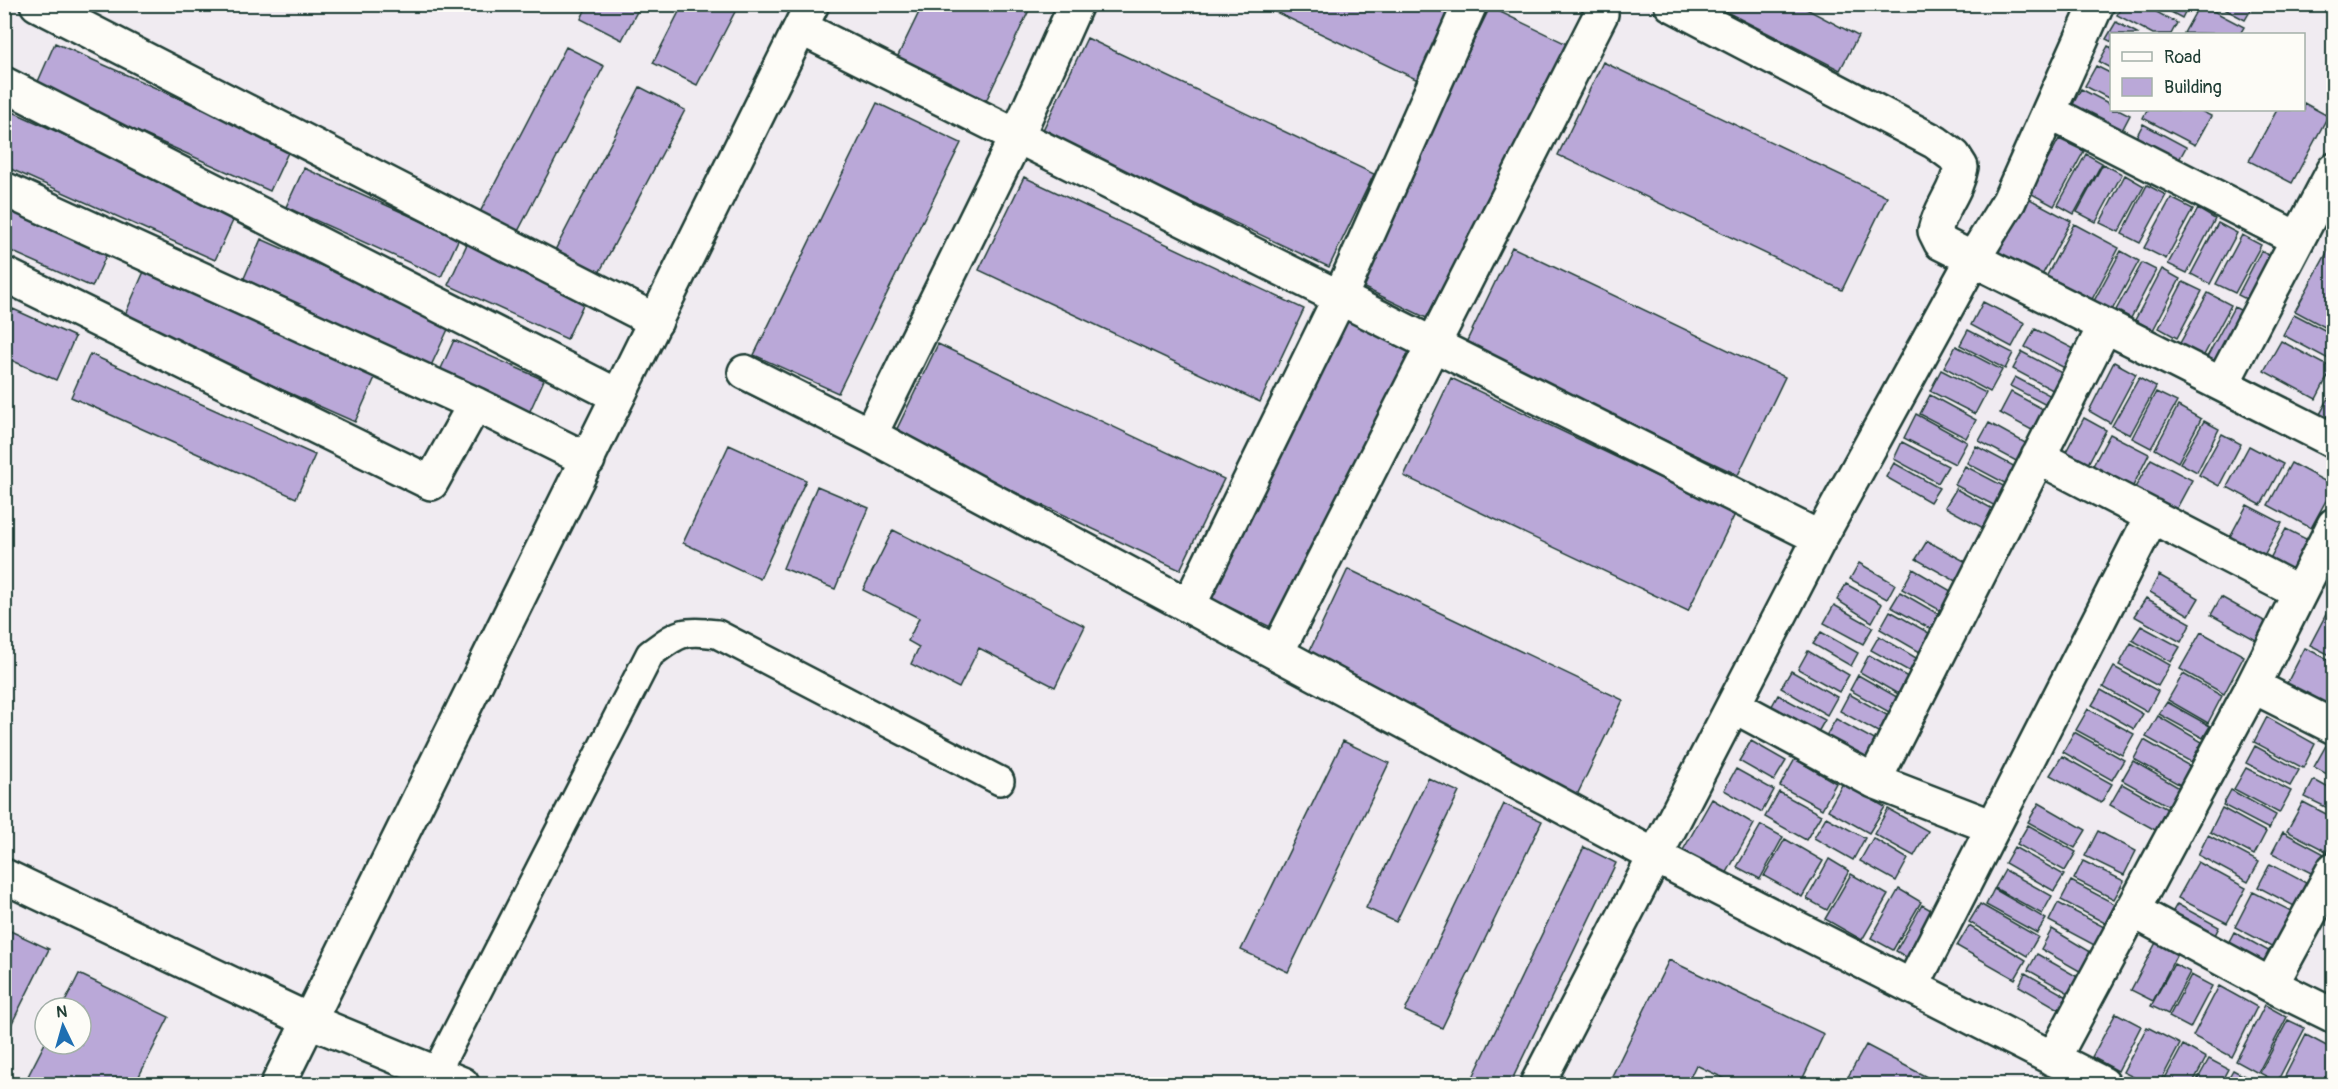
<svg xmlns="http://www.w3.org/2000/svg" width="2338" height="1089" font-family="Pangolin,sans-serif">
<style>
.building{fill:#baa8d8;stroke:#1f3d34;stroke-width:1.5}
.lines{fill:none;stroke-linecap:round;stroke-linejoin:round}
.lane-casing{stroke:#1f3d34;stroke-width:32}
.street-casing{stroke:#1f3d34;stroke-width:38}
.secondary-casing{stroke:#1f3d34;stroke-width:38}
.lane{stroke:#fdfcf7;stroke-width:27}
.street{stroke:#fdfcf7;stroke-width:33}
.secondary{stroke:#fdfcf7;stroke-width:33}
</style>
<rect width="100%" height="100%" fill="#f0ebf1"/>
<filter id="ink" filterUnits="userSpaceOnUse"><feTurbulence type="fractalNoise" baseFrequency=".0167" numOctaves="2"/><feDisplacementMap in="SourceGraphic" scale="12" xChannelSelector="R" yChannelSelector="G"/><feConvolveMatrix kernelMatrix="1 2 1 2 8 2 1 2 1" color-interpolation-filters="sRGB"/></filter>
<g filter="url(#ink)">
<path class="building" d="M588,4H641L622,40L581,19Z
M683,4H739L697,85L653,63Z
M923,4H1032L984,105L895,62Z
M1259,4H1459L1422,82Z
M1711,4H1797L1858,36L1840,70Z
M2123,4H2142L2177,23L2171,34H2153L2117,15Z
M2156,4H2189L2182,18Z
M2200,4L2244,27L2240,34L2184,33Z
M2215,4H2250L2253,6L2245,20Z
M1490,7L1573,47L1439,324L1356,284Z
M2116,22L2139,34H2112V42L2106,39Z
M1087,38L1374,174L1329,267L1042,132Z
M55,43L290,148L270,191L36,86Z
M2108,46L2112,48V69L2099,62Z
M566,47L604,66L515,237L477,218Z
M1603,62L1887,197L1842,290L1558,155Z
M2096,66L2112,74V100L2085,86Z
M640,87L685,110L597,277L553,254Z
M2081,89L2112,105V110H2120L2130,115L2119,136L2070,110Z
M877,103L961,143L838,393L754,355Z
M2304,103L2328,116L2292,183L2249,161L2277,110H2304Z
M4,108L237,212L215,260L4,166Z
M2147,110H2199L2211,116L2195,145L2143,118Z
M2143,124L2186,147L2175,167L2132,145Z
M2059,139L2084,151L2054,206L2030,193Z
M2086,154L2102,163L2074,214L2058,205Z
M2103,164L2122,174L2096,222L2077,212Z
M304,168L459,238L441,277L286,207Z
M2125,175L2144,186L2119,232L2100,223Z
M1024,177L1304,309L1260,402L979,270Z
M2147,185L2166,195L2140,243L2122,234Z
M2026,197L2071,221L2040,279L1995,255Z
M2171,198L2193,209L2166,259L2144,248Z
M4,202L109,249L92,287L4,248Z
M2198,209L2215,219L2187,273L2168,264Z
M2218,223L2237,233L2210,284L2191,274Z
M2074,224L2119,248L2089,305L2044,281Z
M2242,235L2261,245L2235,293L2216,284Z
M261,239L451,323L429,370L241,285Z
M468,242L587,296L567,339L448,285Z
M1512,247L1785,377L1738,475L1465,345Z
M2329,249L2334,251V332L2295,311Z
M2121,251L2139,261L2112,310L2094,301Z
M2261,251L2277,260L2254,303L2238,295Z
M2142,263L2156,270L2131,318L2116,310Z
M146,267L378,371L355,422L123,319Z
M2162,269L2180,279L2153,330L2135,320Z
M2183,282L2202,291L2177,338L2159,328Z
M2208,293L2231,305L2203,357L2179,345Z
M1983,302L2025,323L2012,347L1971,325Z
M2234,307L2252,316L2225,366L2207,357Z
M13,309L75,337L56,380L4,357V328Z
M1337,312L1421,352L1285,634L1202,594Z
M2294,314L2334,335V362L2283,335Z
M2035,329L2084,354L2074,373L2025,347Z
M1968,330L2013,353L2005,369L1960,345Z
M454,340L544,380L529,413L439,373Z
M2281,341L2332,368L2316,399L2264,371Z
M938,344L1224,479L1180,570L894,435Z
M1956,346L2002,370L1990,392L1944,367Z
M2022,352L2073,379L2064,396L2013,369Z
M90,354L315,455L296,498L71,397Z
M2114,362L2136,374L2110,423L2089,411Z
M1941,370L1986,393L1975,414L1930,391Z
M2015,377L2057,399L2052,408L2010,386Z
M1451,378L1735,514L1688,611L1404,476Z
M2139,378L2156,387L2130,435L2112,426Z
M2334,389V424L2319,416Z
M2011,392L2054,415L2043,436L2000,413Z
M2156,392L2177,402L2151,448L2132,438Z
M1930,395L1976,420L1966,438L1920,414Z
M2178,406L2201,419L2178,462L2155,449Z
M1916,414L1967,442L1955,464L1904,438Z
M2084,418L2106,430L2083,473L2061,461Z
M2204,421L2219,429L2197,472L2180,463Z
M1989,423L2029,445L2020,463L1979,441Z
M2110,434L2149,454L2128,496L2088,475Z
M2222,434L2241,444L2219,486L2199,475Z
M1902,442L1948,466L1938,483L1894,459Z
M729,445L806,480L760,579L683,543Z
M1976,446L2023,471L2014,488L1967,463Z
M2249,446L2283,464L2261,505L2227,487Z
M2151,459L2192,480L2172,517L2131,495Z
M1894,463L1939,488L1930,502L1886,477Z
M2291,463L2334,486L2311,528L2268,505Z
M1965,466L2013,491L2003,510L1955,485Z
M817,486L869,508L835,589L783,568Z
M1956,489L2004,515L1994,534L1945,507Z
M2247,505L2282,523L2259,564L2225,546Z
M2286,529L2308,540L2289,579L2266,566Z
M893,530L1085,626L1055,687L979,648L959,688L911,664L919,647L908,641L919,618L863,590Z
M1927,541L1970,564L1959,583L1916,559Z
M1859,563L1895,584L1887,599L1850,579Z
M1348,569L1623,700L1577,795L1303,665Z
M1913,569L1956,594L1945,613L1902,589Z
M2159,575L2199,598L2189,615L2150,592Z
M1846,584L1882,604L1872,622L1837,600Z
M1900,592L1945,618L1936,632L1891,607Z
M2221,597L2266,622L2256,640L2211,615Z
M2146,598L2191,623L2181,642L2134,616Z
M2332,603L2334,604V657L2310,645Z
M1834,605L1873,627L1863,644L1824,623Z
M1890,611L1936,637L1925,655L1880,629Z
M2141,626L2180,647L2171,662L2132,640Z
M1821,632L1858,653L1851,666L1813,644Z
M2201,632L2244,656L2224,694L2180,669Z
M1879,636L1923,662L1916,675L1871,650Z
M2131,643L2170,665L2158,686L2119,665Z
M2305,648L2334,662V714L2284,689Z
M1808,651L1849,675L1839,692L1798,669Z
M1869,655L1915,681L1905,698L1860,672Z
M2114,667L2158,691L2147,712L2103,687Z
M1791,671L1837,697L1827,715L1781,688Z
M2183,674L2222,696L2208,723L2168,700Z
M1858,675L1904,701L1896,716L1850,690Z
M2101,690L2143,714L2134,729L2092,705Z
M1849,694L1894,719L1885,736L1840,711Z
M1778,695L1825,720L1814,739L1768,713Z
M2167,702L2210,726L2203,738L2159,714Z
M2088,709L2134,734L2122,755L2076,730Z
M2158,716L2202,742L2191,762L2146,737Z
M2267,717L2315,744L2303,768L2254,742Z
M1836,719L1882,744L1869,766L1823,741Z
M2074,732L2124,760L2112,780L2063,752Z
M2333,733H2334V778L2314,767Z
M2144,740L2193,768L2182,786L2134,759Z
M1343,741L1389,763L1288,972L1241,950Z
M1751,741L1786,761L1774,781L1739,761Z
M2255,746L2299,770L2290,786L2246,763Z
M2062,756L2112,784L2101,803L2050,775Z
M1795,759L1836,783L1822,809L1780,786Z
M2133,761L2183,790L2172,808L2122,780Z
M2246,768L2291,791L2279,813L2234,789Z
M1736,769L1774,790L1762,812L1724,790Z
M1428,778L1459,792L1396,922L1366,908Z
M2314,780L2334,791V811L2305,797Z
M1843,783L1885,807L1869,833L1828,810Z
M2122,784L2169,810L2157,831L2110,805Z
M2231,790L2276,815L2269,829L2223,805Z
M1779,792L1821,815L1806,840L1765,817Z
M1712,799L1754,824L1725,876L1682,852Z
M2303,802L2334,818V842L2328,852L2287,831Z
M2039,803L2086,830L2075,848L2028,822Z
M1504,804L1542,821L1442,1028L1405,1011Z
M2222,808L2266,832L2254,855L2210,832Z
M1888,809L1928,831L1914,856L1874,834Z
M1826,817L1865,838L1853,860L1814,838Z
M1761,825L1783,837L1760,879L1737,867Z
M2028,825L2076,852L2065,871L2017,844Z
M2098,831L2136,851L2124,875L2085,856Z
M2283,832L2330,857L2319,877L2272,853Z
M2208,835L2259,862L2248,882L2198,855Z
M1873,838L1908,859L1896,881L1860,861Z
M1785,839L1823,861L1802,897L1764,876Z
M1584,847L1616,863L1510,1084H1489L1473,1077Z
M2014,847L2064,875L2054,891L2005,863Z
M1829,859L1849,871L1827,910L1807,899Z
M2083,861L2124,881L2114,899L2074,879Z
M2198,862L2246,888L2227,923L2178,898Z
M2270,864L2310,885L2298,908L2258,887Z
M2005,870L2052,896L2042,914L1995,888Z
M1851,874L1888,895L1862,940L1825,919Z
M2071,881L2115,904L2105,923L2061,900Z
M1899,889L1921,902L1893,950L1871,938Z
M1994,889L2046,919L2037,933L1986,905Z
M2253,892L2299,915L2279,950L2235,927Z
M2058,903L2108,929L2098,947L2049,921Z
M1980,904L2038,937L2027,956L1969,922Z
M2177,904L2219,927L2211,943L2168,920Z
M1922,905L1940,915L1913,961L1896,951Z
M1969,926L2026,960L2015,979L1957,946Z
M4,928L49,949L4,1039Z
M2052,929L2094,954L2083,973L2041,949Z
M2234,932L2274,954L2264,973L2224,951Z
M2160,935L2181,946L2153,1001L2131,990Z
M2037,954L2083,980L2074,996L2028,970Z
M1669,960L1824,1034L1800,1084H1736L1696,1065L1687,1084H1608Z
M2174,964L2190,972L2168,1014L2151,1006Z
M2025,973L2071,999L2064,1012L2019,986Z
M79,974L169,1017L135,1084H24L45,1043L81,1044V1008H62Z
M2191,975L2212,986L2190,1028L2169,1017Z
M2219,986L2257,1007L2232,1057L2193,1036Z
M2265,1005L2287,1017L2258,1073L2236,1061Z
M2116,1013L2141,1026L2118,1071L2092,1057Z
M2288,1020L2305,1028L2277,1082L2260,1073Z
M2147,1027L2180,1044L2159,1084H2147L2123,1072Z
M2306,1035L2334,1050V1084H2286L2282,1082Z
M1866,1045L1940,1084H1844Z
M2183,1045L2206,1058L2192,1084H2162Z
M2209,1059L2228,1069L2220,1084H2195Z
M2233,1070L2250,1079L2248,1084H2225Z"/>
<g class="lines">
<defs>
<path id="lane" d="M435,1074L650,654C678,634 680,629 717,634L1000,781"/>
<path id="street" d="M37,4L656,321
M1671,4L1935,142L1954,156L1961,167C1957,191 1940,208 1935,231L1941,243L2334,441
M801,28L1820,538
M4,84L618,396
M2049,112L2298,239
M4,189L475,404L588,460
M4,274L431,483L475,404
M745,372L870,435L1657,857L2103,1084
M2222,384L2334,170
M870,435L1017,136L1076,4
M2038,457L2298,592
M1189,605L1340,297L1470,4
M1277,652L1601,14
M2253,686L2334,727
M1734,706L1874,781L1993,827
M1874,781L2105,326
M4,876L310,1021
M2132,910L2271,985L2334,1016
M2271,985L2334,869
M1912,986L2152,516
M2053,1059L2253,686L2334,525
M1537,1084L1820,538L1973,259L2009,201L2097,4"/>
<path id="secondary" d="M310,1021L462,1084
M278,1084L812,4"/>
</defs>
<use href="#lane" class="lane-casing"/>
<use href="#street" class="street-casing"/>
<use href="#secondary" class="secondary-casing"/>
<use href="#lane" class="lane"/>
<use href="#street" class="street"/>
<use href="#secondary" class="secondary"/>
</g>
</g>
<rect width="2338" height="1089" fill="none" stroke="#fdfcf7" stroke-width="24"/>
<rect x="12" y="12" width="2314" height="1065" fill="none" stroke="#1f3d34" stroke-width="2" filter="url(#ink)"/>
<rect x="2110" y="33" width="195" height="78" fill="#fdfcf7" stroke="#a4b0a9" stroke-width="1.5"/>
<rect x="2122" y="52" width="30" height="9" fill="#fdfcf7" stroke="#a4b0a9" stroke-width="1.5"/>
<text x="2164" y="63" font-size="18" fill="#1f3d34">Road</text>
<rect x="2122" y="78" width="30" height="18" fill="#baa8d8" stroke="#a4b0a9" stroke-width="1.5"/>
<text x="2164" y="93" font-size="18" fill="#1f3d34">Building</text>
<g transform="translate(63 1026) rotate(355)"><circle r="28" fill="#fdfcf7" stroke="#a4b0a9" stroke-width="1.5"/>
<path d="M0-4.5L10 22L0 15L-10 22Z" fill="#1f6fb2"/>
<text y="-9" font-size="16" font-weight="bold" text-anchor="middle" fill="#1f3d34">N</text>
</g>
</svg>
